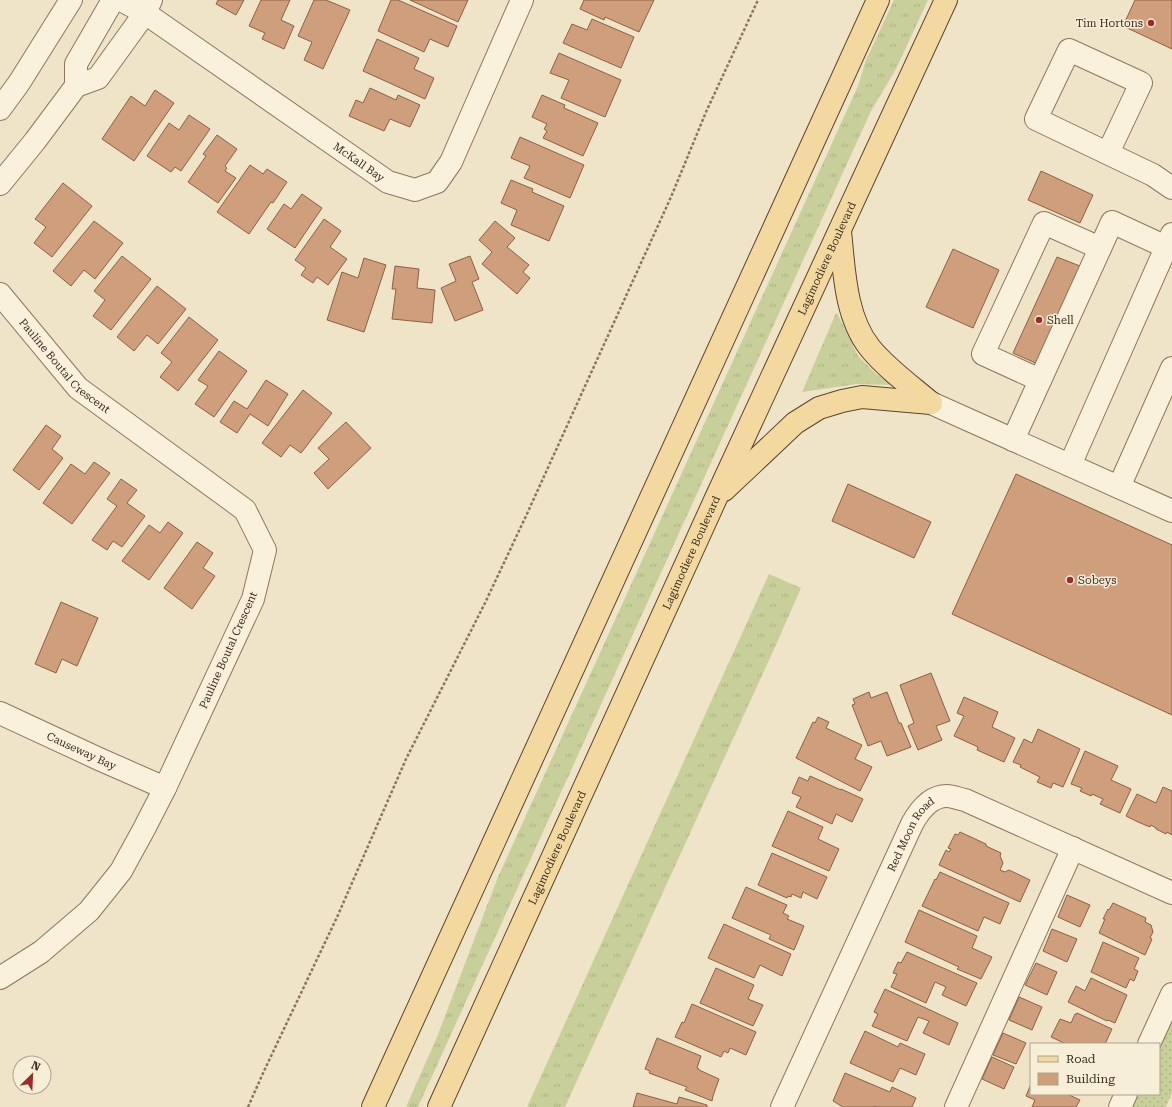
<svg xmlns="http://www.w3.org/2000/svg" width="1172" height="1107" font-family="'Roboto Serif',serif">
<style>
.grass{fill:url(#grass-tufts)}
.park{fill:url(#park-dots)}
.building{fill:#cf9f7d;stroke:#8d5f41}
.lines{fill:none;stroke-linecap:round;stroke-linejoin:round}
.minor-casing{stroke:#8d765c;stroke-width:24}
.major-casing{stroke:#5b4430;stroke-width:24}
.path{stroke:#8d765c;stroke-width:2.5;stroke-dasharray:3 2;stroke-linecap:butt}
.minor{stroke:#faf1dc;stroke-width:22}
.major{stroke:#f3d9a0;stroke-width:22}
.poi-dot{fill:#9e2a2b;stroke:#f7eed8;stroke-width:1.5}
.labels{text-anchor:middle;stroke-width:3;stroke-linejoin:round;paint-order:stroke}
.poi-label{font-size:11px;fill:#3d2e20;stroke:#f7eed8;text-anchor:start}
.street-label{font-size:11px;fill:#3d2e20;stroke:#f7eed8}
</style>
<defs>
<pattern id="grass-tufts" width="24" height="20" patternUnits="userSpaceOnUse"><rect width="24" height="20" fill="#c9cf9b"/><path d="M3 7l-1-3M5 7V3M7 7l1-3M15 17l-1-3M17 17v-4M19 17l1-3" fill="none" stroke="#aeb285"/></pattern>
<pattern id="park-dots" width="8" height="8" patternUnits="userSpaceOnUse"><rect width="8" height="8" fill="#c9cf9b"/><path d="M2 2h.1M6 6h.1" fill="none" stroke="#aeb285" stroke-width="1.8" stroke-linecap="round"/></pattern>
</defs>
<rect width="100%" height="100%" fill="#f0e4c8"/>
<path class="grass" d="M894,0H928L896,69L871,111L418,1107H406L437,1037L498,877L858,86L866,60Z
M836,313L838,315L858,356L876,374L892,385L857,384L802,392Z
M769,574L801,588L775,647L565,1107H527Z"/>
<path class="park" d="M1172,1017V1093L1166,1107H1132L1137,1094H1159V1046Z"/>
<path class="building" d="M218,0H244L236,15L216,4Z
M261,0H290L281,20L294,26L284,49L262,39L265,33L249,26Z
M314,0H326L350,10L323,69L304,60L312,42L298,36Z
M391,0H398L457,26L448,47L430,39L424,52L378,31Z
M410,0H468L458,22Z
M584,0H654L639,32L605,17L604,20L580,9Z
M1135,0H1172V49L1123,26Z
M592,19L634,37L621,68L563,43L572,24L587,30Z
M377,39L419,58L414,69L434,78L425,99L363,71Z
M559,53L621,80L605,117L561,98L569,80L550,73Z
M370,88L396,100L398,95L420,105L410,127L390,119L384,131L349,116L356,100L363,103Z
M155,90L174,103L134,161L102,139L131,96L145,106Z
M542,95L565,105L564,108L598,123L583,156L543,138L547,131L544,129L547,124L532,117Z
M189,115L210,129L181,171L175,167L171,172L147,156L169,123L179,130Z
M217,135L237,149L225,166L227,168L225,171L236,178L218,203L188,182L206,156L203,154Z
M520,137L584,165L570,198L524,178L530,166L511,158Z
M250,165L263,174L267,169L287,182L273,203L271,202L249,234L217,212Z
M1041,171L1093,195L1080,223L1028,200Z
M511,180L533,189L532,192L564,206L549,241L511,225L517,210L501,203Z
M63,183L92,206L52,257L34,243L46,227L35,219Z
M302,194L322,208L295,248L267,229L284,204L291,209Z
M324,219L341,231L330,247L347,259L328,285L317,277L313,283L301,275L306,268L295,260Z
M94,221L123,243L95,279L84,270L71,286L53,271Z
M495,221L515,238L507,247L529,265L523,272L530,278L517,294L482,264L492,252L479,240Z
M953,249L999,270L973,328L926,307Z
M122,256L151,279L111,330L93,316L105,300L94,291Z
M470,256L479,279L472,282L483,310L455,321L441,288L456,281L449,264Z
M1057,257L1085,268L1040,365L1013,353Z
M364,258L386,265L364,332L327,320L342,272L358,278Z
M395,266L419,269L417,288L435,290L432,323L392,319L396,289H392Z
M157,286L186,309L158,344L147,335L134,351L117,337Z
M189,317L218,340L178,391L160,377L172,362L161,353Z
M219,351L247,371L214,417L195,404L208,386L198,380Z
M266,380L288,394L268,426L250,414L237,433L220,422L234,401L247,409Z
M303,390L332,413L301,453L290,445L281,457L262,443Z
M346,422L371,448L328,489L314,473L329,459L318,448Z
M46,425L61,436L52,449L63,458L39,490L13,470Z
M94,462L110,473L72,524L43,503L71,464L85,474Z
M1016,474L1172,545V715L952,614Z
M121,479L137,490L127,503L145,516L122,547L113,541L107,550L92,540L117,506L107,499Z
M848,484L931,522L914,558L832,521Z
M168,522L183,533L149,580L122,561L149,525L160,533Z
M197,542L213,553L203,568L215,576L192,609L164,588Z
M61,602L98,618L77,666L62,659L56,673L35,664Z
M931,673L950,721L936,726L942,740L918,750L908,726L914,723L900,685Z
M869,692L871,698L887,692L899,723H901L911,747L887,756L881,741L868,746L852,705L855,704L853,699Z
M964,697L998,712L992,727L1015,738L1004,762L977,750L978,747L954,736L964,716L957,713Z
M818,717L829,722L826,728L862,745L855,759L872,767L860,791L796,758L813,722L815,723Z
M1038,729L1080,749L1063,787L1053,783L1051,788L1037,782L1040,777L1020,767L1021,765L1013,762L1024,739L1032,743Z
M1085,751L1118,766L1111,780L1131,789L1120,813L1100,804L1103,799L1092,794L1091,796L1080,791L1082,788L1071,784Z
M810,776L841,790V789L863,799L852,822L836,814L832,824L796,807L801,797L792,793L799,777L808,781Z
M1163,787L1172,791V835L1167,832L1166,834L1156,829V828L1151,825L1150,827L1138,822L1126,816L1137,794L1156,803Z
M788,811L823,827L818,839L839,849L829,871L772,846Z
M960,832L986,844V846L1001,853L1000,856L1003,863L1000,870L1005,872L1009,870L1030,880L1020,902L939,865L946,850L949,852L951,849L948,848L955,834L958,835Z
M772,853L827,877L817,899L803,892L801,898L792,894L791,897L788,896L787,898L758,885Z
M940,872L1009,903L1000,924L984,917L978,931L922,906L935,879L936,880Z
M746,887L787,905L783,913L789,916L787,919L804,926L794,950L769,939L771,935L732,918Z
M1067,895L1090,905L1080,927L1058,917Z
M1113,903L1146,918L1145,922L1151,925L1153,932L1150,938L1152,939L1145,955L1099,933L1105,919H1103L1108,909L1109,910Z
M919,910L977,936L972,948L992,957L981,979L957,969L959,967L905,942Z
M724,924L791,954L782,976L760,965L754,978L708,958Z
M1052,929L1077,939L1067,962L1043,951Z
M1103,942L1139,958L1134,969L1138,971L1134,981L1130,979L1126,988L1091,972Z
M907,952L977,983L966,1006L942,995L946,987L935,982L926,1003L891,987L897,974L893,973L898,962L901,963Z
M1036,963L1057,972L1047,995L1025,985Z
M716,968L754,985L748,999L763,1005L753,1026L700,1003Z
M1091,978L1127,995L1115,1023L1108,1020L1107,1021L1068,1002L1076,986L1085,991Z
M885,989L958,1023L949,1045L923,1033L929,1021L918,1017L907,1041L872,1026L878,1014L874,1012Z
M1019,997L1042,1007L1032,1030L1009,1020Z
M692,1004L756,1032L746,1055L730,1048L728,1053L724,1051L721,1057L675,1037L682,1022L684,1023Z
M1077,1013L1112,1029L1105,1044H1066L1051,1037L1060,1019L1071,1023L1075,1014H1077Z
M865,1031L898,1047L900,1043L925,1054L916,1075L900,1068L893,1082L850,1063Z
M1003,1033L1026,1043L1016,1064L993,1055Z
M657,1038L701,1056L697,1068L699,1069V1070L719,1079L713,1096L712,1101L685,1090L687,1087L649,1073L650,1071L645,1069Z
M992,1057L1014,1067L1004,1089L982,1079Z
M845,1073L890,1092L892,1087L916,1098L912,1107H877L874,1106V1107H843L833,1101Z
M1031,1084V1094H1067L1080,1100L1076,1107H1032L1035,1100L1026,1096Z
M637,1093L677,1104L679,1097L707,1105V1107H633Z"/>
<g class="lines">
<defs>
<g id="minor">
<path id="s1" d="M121,0L145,13L388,182L415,190L437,182L451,162L522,0"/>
<path d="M76,86V64L113,0"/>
<path d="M0,109L19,83L71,0"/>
<path d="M1108,153L1141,83L1069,50L1036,119L1153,175L1172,188"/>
<path d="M0,184L35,141L76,86L98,78L145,13L151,0"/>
<path id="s2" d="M0,294L78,388L245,510L265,550L253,599L165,788L144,829L121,871L89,911L41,952L0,978"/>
<path d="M1040,380L983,354L1044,223L1100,248"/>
<path d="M931,403L1172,511"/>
<path d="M1013,440L1112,222L1166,247"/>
<path d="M1070,465L1172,234"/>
<path d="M1119,487L1172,368"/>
<path id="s3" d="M0,713L99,759L165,788"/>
<path d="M1149,1044L1172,994"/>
<path id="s4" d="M782,1107L912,824C919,811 930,796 947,796C953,796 959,799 965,800L1172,893"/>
<path d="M956,1107L1073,848"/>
<path d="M1120,1107L1126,1094"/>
</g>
<g id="major">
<path d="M840,231C844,269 845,317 870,348C886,368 911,386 931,403"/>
<path d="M724,490L795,423L819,408L842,401L862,397L931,403"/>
<path d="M373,1107L878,0"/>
<path id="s5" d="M439,1107L716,498L946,0"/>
</g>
</defs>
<use href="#minor" class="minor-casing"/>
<use href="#major" class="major-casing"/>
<path class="path" d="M248,1107L264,1071L338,915L406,759L485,603L526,516L671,197L706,112L758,0"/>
<use href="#minor" class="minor"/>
<use href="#major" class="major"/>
</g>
<g class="poi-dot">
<circle cx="1151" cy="23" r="4"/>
<circle cx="1039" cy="320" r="4"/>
<circle cx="1070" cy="580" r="4"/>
</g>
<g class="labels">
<g class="poi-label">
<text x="1143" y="27" text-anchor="end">Tim Hortons</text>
<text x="1047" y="324">Shell</text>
<text x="1078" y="584">Sobeys</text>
</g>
<g class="street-label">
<text dy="4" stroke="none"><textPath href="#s1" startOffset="288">McKall Bay</textPath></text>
<text dy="4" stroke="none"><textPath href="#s5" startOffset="933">Lagimodiere Boulevard</textPath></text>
<text dy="4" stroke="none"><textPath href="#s2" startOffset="97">Pauline Boutal Crescent</textPath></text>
<text dy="4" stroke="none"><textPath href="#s5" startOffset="609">Lagimodiere Boulevard</textPath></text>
<text transform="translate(228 650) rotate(-66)" y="4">Pauline Boutal Crescent</text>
<text dy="4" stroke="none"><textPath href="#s3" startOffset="90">Causeway Bay</textPath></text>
<text dy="4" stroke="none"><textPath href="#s4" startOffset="302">Red Moon Road</textPath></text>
<text dy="4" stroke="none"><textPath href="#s5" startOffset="285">Lagimodiere Boulevard</textPath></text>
</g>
</g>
<rect x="1030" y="1043" width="130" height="52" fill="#f7eed8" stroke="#ada18e"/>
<rect x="1038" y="1056" width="20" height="6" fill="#f3d9a0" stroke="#ada18e"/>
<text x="1066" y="1063" font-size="12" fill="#3d2e20">Road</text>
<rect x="1038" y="1073" width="20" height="12" fill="#cf9f7d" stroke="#ada18e"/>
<text x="1066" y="1083" font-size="12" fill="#3d2e20">Building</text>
<g transform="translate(32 1075) rotate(24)"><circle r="19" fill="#f7eed8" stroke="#ada18e"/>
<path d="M0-3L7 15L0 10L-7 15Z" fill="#9e2a2b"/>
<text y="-6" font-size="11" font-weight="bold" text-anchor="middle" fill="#3d2e20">N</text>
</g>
</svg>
